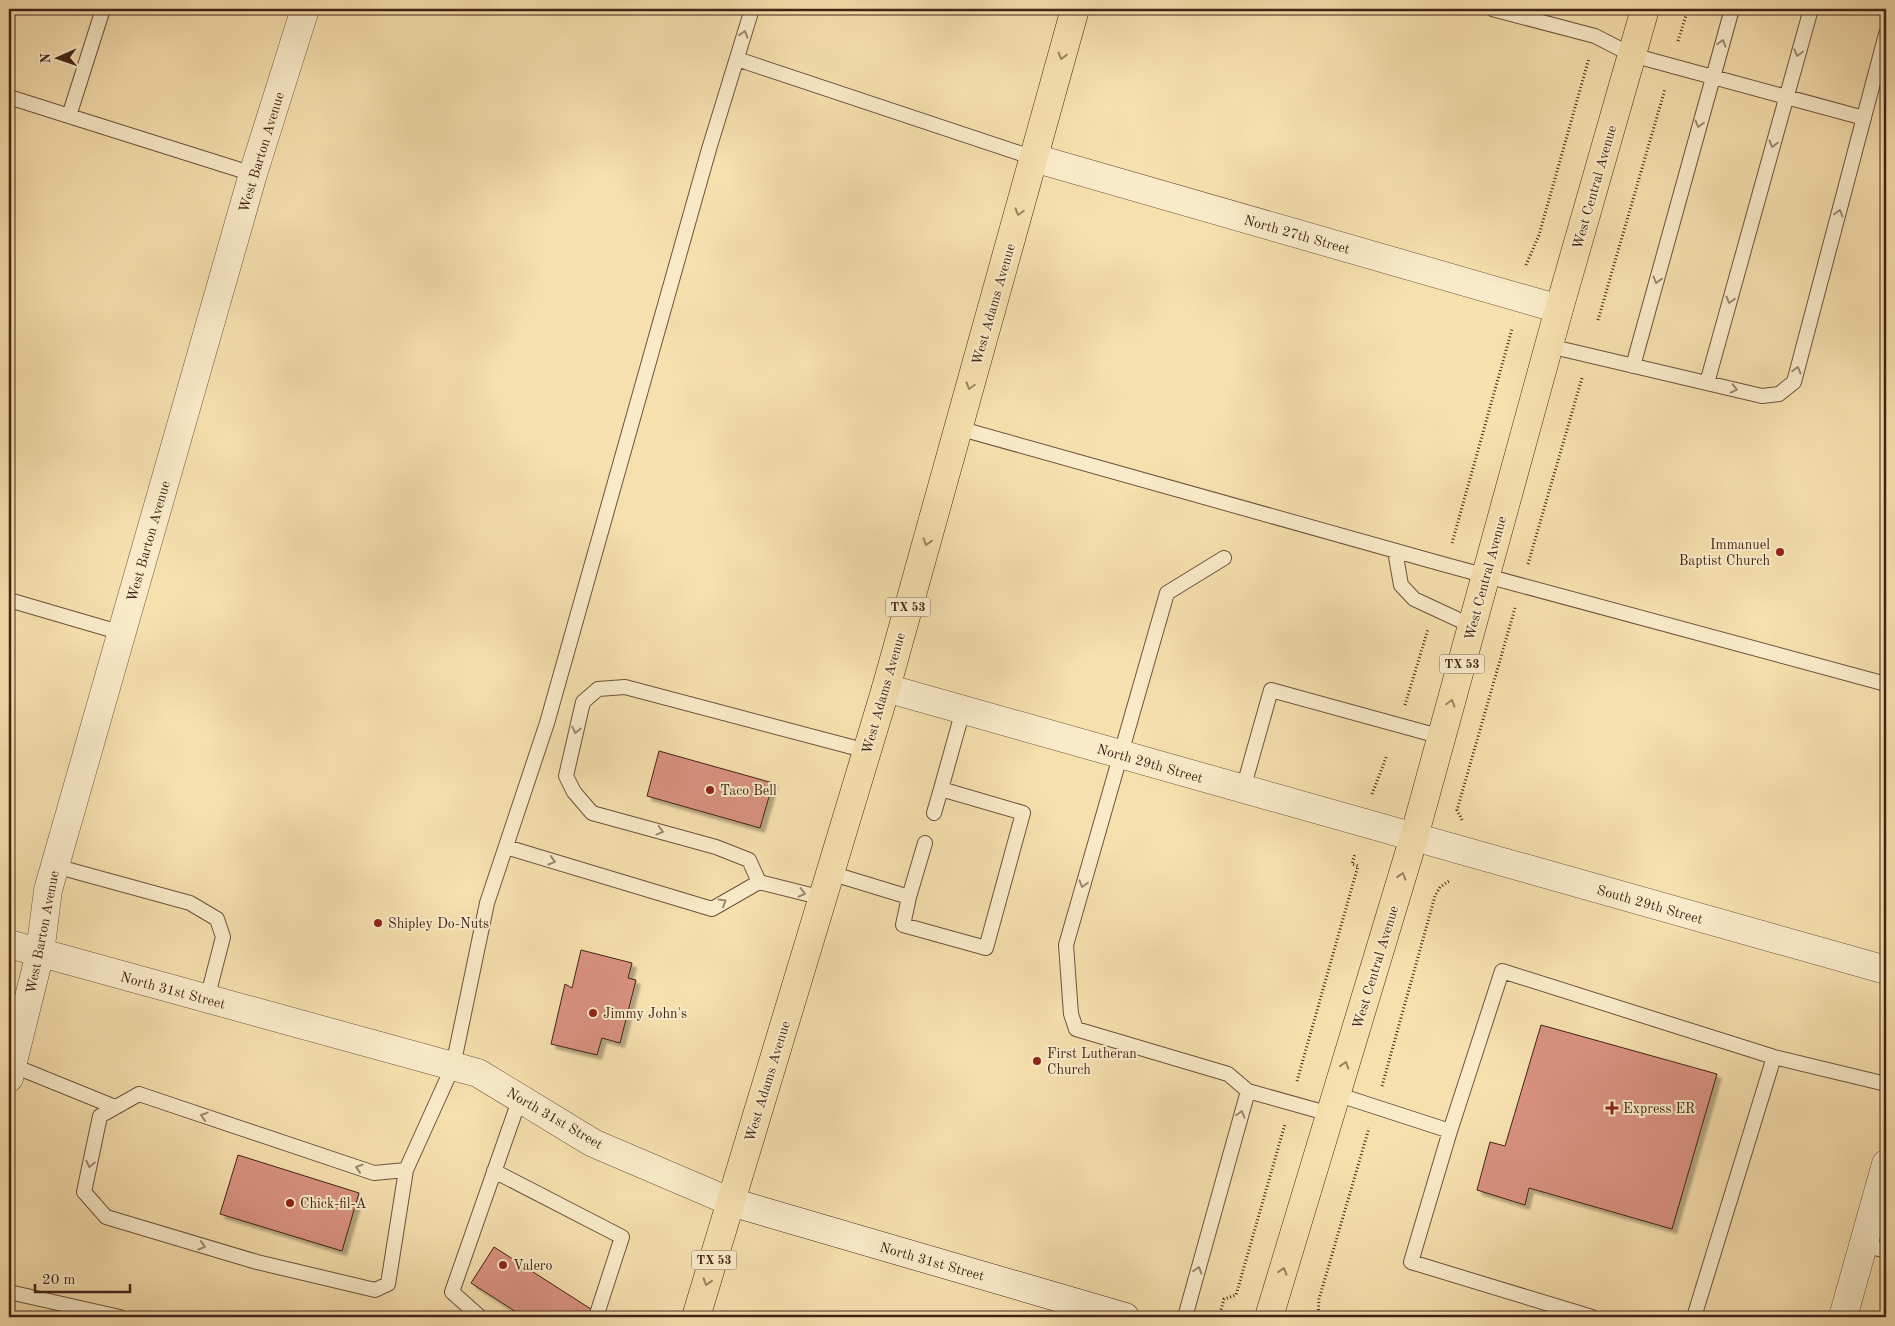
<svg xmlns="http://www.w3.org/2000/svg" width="1895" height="1326" font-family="'Old Standard TT',serif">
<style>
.building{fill:#d99281;stroke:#402315;filter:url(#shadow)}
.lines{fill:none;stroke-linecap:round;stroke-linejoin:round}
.service-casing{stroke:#6e523b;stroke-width:16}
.minor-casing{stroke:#6e523b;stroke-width:29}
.tertiary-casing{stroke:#6e523b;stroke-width:29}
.secondary-casing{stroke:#402315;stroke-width:29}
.primary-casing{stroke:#402315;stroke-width:29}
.path{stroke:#402315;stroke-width:3;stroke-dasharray:1 2.5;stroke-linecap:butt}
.service{stroke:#f9ebca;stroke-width:14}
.minor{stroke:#f9ebca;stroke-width:28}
.tertiary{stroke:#f9ebca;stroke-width:28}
.secondary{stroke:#f9ebca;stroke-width:28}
.primary{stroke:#f6e0ae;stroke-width:28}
.oneway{stroke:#9c8770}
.oneway2{stroke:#9b8262}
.poi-dot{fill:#8f2418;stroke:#f9ebca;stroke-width:2}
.labels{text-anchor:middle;stroke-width:4;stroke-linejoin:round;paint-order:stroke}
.shield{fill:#f9ebca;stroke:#785f4b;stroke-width:1}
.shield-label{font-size:12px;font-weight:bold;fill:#402315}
.street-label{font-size:14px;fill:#402315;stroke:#f9ebca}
.poi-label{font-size:14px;fill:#402315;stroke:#f9ebca;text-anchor:start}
</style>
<defs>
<filter id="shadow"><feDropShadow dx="4.5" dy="4.5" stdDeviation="1" flood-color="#0004"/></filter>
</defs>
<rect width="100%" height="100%" fill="#f6e0ae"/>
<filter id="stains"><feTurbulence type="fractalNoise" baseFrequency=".004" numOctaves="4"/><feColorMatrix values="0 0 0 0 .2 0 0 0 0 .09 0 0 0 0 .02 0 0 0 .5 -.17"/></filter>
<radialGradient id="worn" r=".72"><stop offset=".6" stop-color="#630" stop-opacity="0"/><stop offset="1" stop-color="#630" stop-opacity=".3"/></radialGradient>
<path class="building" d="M659,751L773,783L760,828L647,796Z
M581,950L632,963L628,978L636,980L620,1043L602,1038L597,1055L551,1044L565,984L572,988Z
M1541,1025L1717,1074L1672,1229L1529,1188L1525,1205L1477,1190L1490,1142L1505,1146Z
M238,1155L359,1193L342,1251L220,1214Z
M494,1247L594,1311L590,1317H524L471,1283Z"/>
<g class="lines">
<defs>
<path id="service" d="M103,9L69,116L253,174
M1492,9L1595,36L1632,55L1864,118
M737,59L1034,158
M9,97L69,116
M1549,346L1762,396L1779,394L1794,382L1886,34
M1633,366L1732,9
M1707,383L1811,9
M958,428L1446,565L1886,684
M1395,551L1401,585L1414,599L1472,626
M1224,558L1167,593L1066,945L1071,1014L1076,1029L1228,1074L1248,1091L1330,1114
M9,600L122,633
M1243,789L1271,690L1442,737
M934,813L941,789
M506,847L712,909L759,882
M55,866L190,903L217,919L223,937L207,999
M830,873L909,897L903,925L986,948L1023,813L941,789L963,710
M909,897L925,843
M823,898L759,882L749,860L716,847L592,813L574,792L566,776L583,702L598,689L625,687L867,751
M9,1064L115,1107
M1336,1094L1450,1131L1411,1262L1592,1317
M1450,1131L1502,971L1774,1057
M406,1170L374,1173L139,1094L100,1116L84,1192L106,1217L257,1262L375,1290L388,1284L406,1170L453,1066L487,903L547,723L709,149L752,9
M494,1171L622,1237L596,1317
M1864,1245L1886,1251
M9,1292L120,1317
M480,1317L452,1292L520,1098
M1185,1317L1248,1091
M1694,1317L1774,1057L1886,1084"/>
<path id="minor" d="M1034,158L1559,309
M886,688L1886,970
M9,1078L40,953L48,890L253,174L305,9
M1843,1317L1886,1164"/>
<path id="tertiary" d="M9,944L478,1073L593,1143L731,1202"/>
<path id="secondary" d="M731,1202L1125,1317"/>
<path id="primary" d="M696,1317L886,688L1075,9
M1269,1317L1414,837L1559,309L1645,9"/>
</defs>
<use href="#service" class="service-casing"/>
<use href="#minor" class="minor-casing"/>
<use href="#tertiary" class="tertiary-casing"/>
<use href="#secondary" class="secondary-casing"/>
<use href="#primary" class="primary-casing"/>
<path class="path" d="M1678,41L1688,9
M1526,265L1539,235L1589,58
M1598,320L1665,89
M1452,543L1512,329
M1528,564L1582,378
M1405,705L1428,629
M1372,794L1387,755
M1462,820L1457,810L1515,608
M1297,1081L1358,866L1352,864L1355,854
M1382,1086L1435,896L1440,887L1451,880
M1220,1313L1224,1299L1236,1295L1285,1124
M1318,1317L1319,1299L1369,1128"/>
<use href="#service" class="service"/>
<use href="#minor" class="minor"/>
<use href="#tertiary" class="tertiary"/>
<use href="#secondary" class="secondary"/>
<use href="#primary" class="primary"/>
</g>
<defs><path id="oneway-chevron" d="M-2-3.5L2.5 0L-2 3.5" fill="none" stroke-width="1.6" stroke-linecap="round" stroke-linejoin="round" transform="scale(1.25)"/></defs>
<g class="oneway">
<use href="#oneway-chevron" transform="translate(744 34) rotate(-73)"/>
<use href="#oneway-chevron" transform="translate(1722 43) rotate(-74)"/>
<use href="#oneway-chevron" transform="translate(1798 53) rotate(106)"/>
<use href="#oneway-chevron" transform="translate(1699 124) rotate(105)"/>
<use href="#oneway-chevron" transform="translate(1773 144) rotate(105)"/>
<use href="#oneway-chevron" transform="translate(1839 213) rotate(-75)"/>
<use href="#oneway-chevron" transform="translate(1657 280) rotate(105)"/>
<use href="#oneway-chevron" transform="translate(1730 300) rotate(105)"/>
<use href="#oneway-chevron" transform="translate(1797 370) rotate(-75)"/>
<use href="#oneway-chevron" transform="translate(1734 389) rotate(13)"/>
<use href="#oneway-chevron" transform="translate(576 730) rotate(103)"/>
<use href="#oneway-chevron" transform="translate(660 831) rotate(15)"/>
<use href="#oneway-chevron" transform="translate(552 861) rotate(17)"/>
<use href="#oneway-chevron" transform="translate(1083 884) rotate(106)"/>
<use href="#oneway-chevron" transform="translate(802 893) rotate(14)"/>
<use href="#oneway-chevron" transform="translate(723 902) rotate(-30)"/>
<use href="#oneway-chevron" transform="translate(1241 1114) rotate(-74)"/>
<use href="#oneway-chevron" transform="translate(204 1116) rotate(-162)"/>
<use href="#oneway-chevron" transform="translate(90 1164) rotate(102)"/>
<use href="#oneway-chevron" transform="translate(359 1168) rotate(-162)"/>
<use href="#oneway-chevron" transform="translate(202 1246) rotate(17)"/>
<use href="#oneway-chevron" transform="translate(1198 1270) rotate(-74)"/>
</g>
<g class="oneway2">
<use href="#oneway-chevron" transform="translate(1062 56) rotate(105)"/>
<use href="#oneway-chevron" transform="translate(1019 212) rotate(106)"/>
<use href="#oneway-chevron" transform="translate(970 386) rotate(106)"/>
<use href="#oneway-chevron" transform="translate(927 542) rotate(106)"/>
<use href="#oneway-chevron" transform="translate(1451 703) rotate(-74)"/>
<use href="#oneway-chevron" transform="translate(1402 876) rotate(-73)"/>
<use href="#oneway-chevron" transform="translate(1345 1065) rotate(-73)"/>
<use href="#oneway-chevron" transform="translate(1283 1271) rotate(-73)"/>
<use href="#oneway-chevron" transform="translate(707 1282) rotate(107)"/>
</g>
<g class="poi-dot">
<circle cx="1780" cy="552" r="5"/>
<circle cx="710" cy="790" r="5"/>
<circle cx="378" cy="923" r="5"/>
<circle cx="593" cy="1013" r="5"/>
<circle cx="1037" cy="1061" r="5"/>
<path d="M1609.5 1100.5h5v5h5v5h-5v5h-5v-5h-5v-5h5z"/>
<circle cx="290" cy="1203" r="5"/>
<circle cx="503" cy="1265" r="5"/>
</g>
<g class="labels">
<g class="shield">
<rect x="885.5" y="597.5" width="45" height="19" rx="4"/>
<rect x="1439.5" y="654.5" width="45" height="19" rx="4"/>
<rect x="691.5" y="1250.5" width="45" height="19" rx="4"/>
</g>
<g class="shield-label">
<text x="908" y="611">TX 53</text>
<text x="1462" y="668">TX 53</text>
<text x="714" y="1264">TX 53</text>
</g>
<g class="street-label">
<text transform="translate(261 152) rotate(-73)" y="5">West Barton Avenue</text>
<text transform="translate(1594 187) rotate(-74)" y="5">West Central Avenue</text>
<text transform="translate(1297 234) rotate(16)" y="5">North 27th Street</text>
<text transform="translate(993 304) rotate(-74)" y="5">West Adams Avenue</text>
<text transform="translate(148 541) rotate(-74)" y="5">West Barton Avenue</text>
<text transform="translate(1485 578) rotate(-75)" y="5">West Central Avenue</text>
<text transform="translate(883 693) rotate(-74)" y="5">West Adams Avenue</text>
<text transform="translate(1150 763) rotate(16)" y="5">North 29th Street</text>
<text transform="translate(1650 904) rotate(16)" y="5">South 29th Street</text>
<text transform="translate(42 932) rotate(-79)" y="5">West Barton Avenue</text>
<text transform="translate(1375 967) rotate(-73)" y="5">West Central Avenue</text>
<text transform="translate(173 990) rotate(15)" y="5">North 31st Street</text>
<text transform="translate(767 1081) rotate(-73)" y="5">West Adams Avenue</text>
<text transform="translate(555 1118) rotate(30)" y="5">North 31st Street</text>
<text transform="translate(932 1261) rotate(16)" y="5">North 31st Street</text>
</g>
<g class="poi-label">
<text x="1770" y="549" text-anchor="end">Immanuel<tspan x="1770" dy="16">Baptist Church</tspan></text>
<text x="720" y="795">Taco Bell</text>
<text x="388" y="928">Shipley Do-Nuts</text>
<text x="603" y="1018">Jimmy John's</text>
<text x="1047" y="1058">First Lutheran<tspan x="1047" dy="16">Church</tspan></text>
<text x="1623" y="1113">Express ER</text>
<text x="300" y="1208">Chick-fil-A</text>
<text x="513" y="1270">Valero</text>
</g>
</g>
<rect width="1895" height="1326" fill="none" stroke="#f6e0ae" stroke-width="30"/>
<rect x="10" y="10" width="1875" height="1306" fill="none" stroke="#402315" stroke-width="2.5"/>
<rect x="15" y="15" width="1865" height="1296" fill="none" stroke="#402315"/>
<g transform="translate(58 58) rotate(268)" stroke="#f9ebca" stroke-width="4" paint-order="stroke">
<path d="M0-4L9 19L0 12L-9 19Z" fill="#402315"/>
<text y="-8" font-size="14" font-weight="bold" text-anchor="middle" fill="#402315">N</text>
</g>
<path d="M35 1284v8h95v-8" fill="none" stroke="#402315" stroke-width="2.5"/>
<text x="42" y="1284" font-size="15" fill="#402315" stroke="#f9ebca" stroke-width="4" paint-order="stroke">20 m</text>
<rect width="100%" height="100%" filter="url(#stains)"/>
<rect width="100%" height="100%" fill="url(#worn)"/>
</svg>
